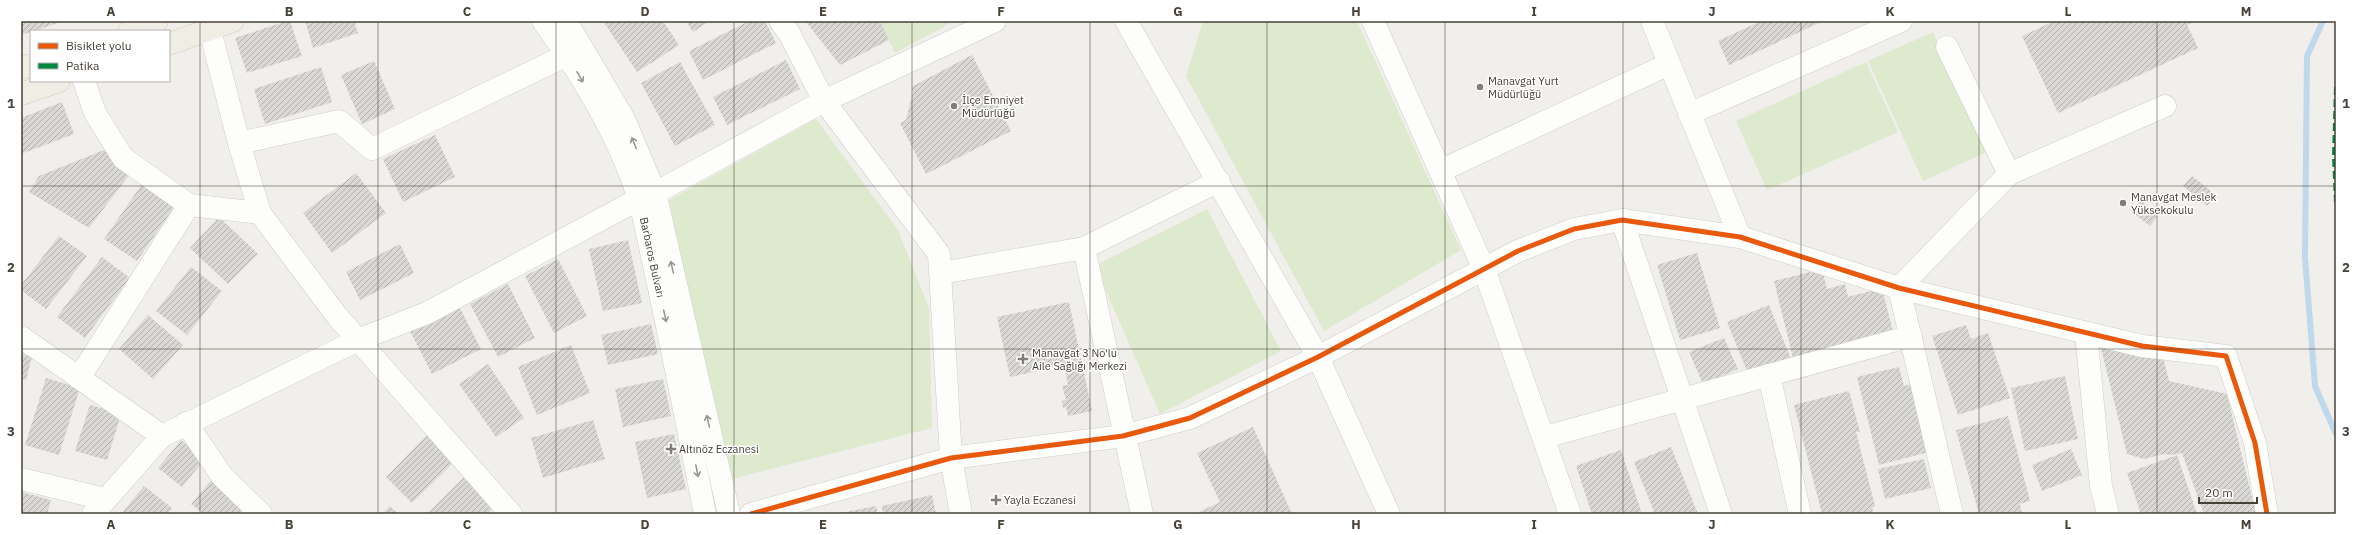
<svg xmlns="http://www.w3.org/2000/svg" width="2357" height="535" font-family="'IBM Plex Sans',sans-serif">
<style>
.green{fill:#ddeacd}
.lines{fill:none;stroke-linecap:round;stroke-linejoin:round}
.stream{stroke:#bfd8ec;stroke-width:6}
.building{fill:url(#building-hatch)}
.minor-casing{stroke:#cfcdc9;stroke-width:23}
.major-casing{stroke:#d2cbba;stroke-width:23}
.minor{stroke:#fdfdfc;stroke-width:22}
.major{stroke:#f0ede5;stroke-width:22}
.quiet{stroke:#00873e;stroke-width:4;stroke-dasharray:8 4;stroke-linecap:butt}
.cycleway-casing{stroke:#fff;stroke-width:8}
.cycleway{stroke:#e8590c;stroke-width:5}
.oneway{stroke:#989690}
.grid{fill:none;stroke:#464138;stroke-width:1;stroke-opacity:0.55}
.poi-dot{fill:#827e77;stroke:#fff;stroke-width:1.5}
.labels{text-anchor:middle;stroke-width:3;stroke-linejoin:round;paint-order:stroke}
.poi-label{font-size:11px;fill:#464138;stroke:#fff;text-anchor:start}
.street-label{font-size:11px;fill:#464138;stroke:#fff}
.neatline{fill:none;stroke:#464138;stroke-width:1.5}
.grid-label{font-size:13px;text-anchor:middle;font-weight:bold;fill:#464138}
</style>
<defs>
<pattern id="building-hatch" width="6" height="6" patternUnits="userSpaceOnUse"><rect width="6" height="6" fill="#dad8d4"/><path d="M-1 1l2-2M0 6l6-6M5 7l2-2" fill="none" stroke="#b3b1ad"/></pattern>
</defs>
<rect width="100%" height="100%" fill="#f1efeb"/>
<path class="green" d="M880,21H954L895,53Z
M1203,21H1357L1461,250L1324,331L1186,76Z
M1933,32L1987,152L1923,181L1868,61Z
M1866,62L1898,132L1767,190L1736,121Z
M816,119L898,230L929,308L932,428L728,480L669,200Z
M1207,209L1281,351L1160,414L1095,266Z"/>
<g class="lines">
<path class="stream" d="M2323,21L2307,56L2305,257L2315,386L2336,434"/>
</g>
<path class="building" d="M21,21H64L21,35Z
M287,21H290L302,56L247,73L235,38Z
M305,21H354L358,33L313,48Z
M603,21H663L679,45L637,72Z
M686,21H710L693,32Z
M749,21H765L776,43L703,80L689,51Z
M808,21H880L889,40L840,65L806,22Z
M1761,21H1823L1729,65L1718,41Z
M2054,21H2196L2187,25L2198,48L2058,113L2022,36Z
M972,55L1011,131L926,174L900,123L906,120L913,92L911,87Z
M786,60L800,89L727,125L713,97Z
M374,61L395,109L362,124L341,75Z
M680,62L715,125L675,146L641,83Z
M321,67L332,102L265,124L254,89Z
M62,102L74,134L21,154V118Z
M435,135L455,177L403,202L383,159Z
M104,150L129,175L89,228L29,192L39,176Z
M356,173L386,213L332,253L303,213Z
M2192,176L2216,195L2207,206L2183,186Z
M142,184L175,206L137,261L104,239Z
M2140,200L2159,215L2150,226L2132,212Z
M219,217L258,254L228,284L190,248Z
M59,236L87,256L46,309L21,290V285Z
M628,240L642,303L603,311L589,249Z
M400,244L414,273L360,300L346,272Z
M1697,253L1720,328L1680,340L1657,265Z
M102,257L130,278L85,338L57,317Z
M558,259L587,316L554,333L525,276Z
M191,267L222,291L187,335L156,311Z
M1822,269L1827,289L1845,284L1848,297L1882,288L1893,332L1793,358L1774,281Z
M508,284L535,338L498,357L470,304Z
M1069,302L1092,411L1068,416L1066,407L1063,408L1062,401L1066,400L1062,386L1068,385L1064,365L1010,377L997,317Z
M1769,305L1791,359L1749,376L1727,322Z
M459,306L481,349L432,374L410,331Z
M148,315L183,345L153,379L119,349Z
M651,324L658,354L608,365L601,335Z
M1966,325L1971,339L1988,333L2010,398L1958,415L1932,336Z
M1724,338L1738,369L1703,384L1689,352Z
M571,345L590,393L537,415L518,367Z
M2101,348L2163,357L2169,381L2227,394L2256,514H2204L2182,453L2171,455L2164,454L2144,459L2127,454Z
M21,354L32,357L26,380L21,379Z
M488,364L524,418L496,437L459,384Z
M1899,367L1904,386L1914,383L1929,452L1879,465L1857,377Z
M2065,376L2078,439L2025,451L2011,388Z
M46,378L80,388L59,455L25,445Z
M663,379L671,416L623,427L615,389Z
M1849,391L1860,432H1856L1875,506L1872,508L1874,514H1822L1794,405Z
M90,405L121,414L107,460L75,451Z
M2008,416L2030,501L2020,504L2022,514H1979L1956,430Z
M593,420L605,459L543,478L531,438Z
M1253,427L1292,514H1200L1199,512L1220,502L1197,453Z
M429,433L456,460L412,503L386,477Z
M674,434L686,489L647,498L635,442Z
M181,440L204,460L182,487L158,468Z
M1671,447L1698,514H1655L1634,462Z
M2071,449L2082,475L2042,491L2032,465Z
M1621,450L1642,514H1592L1576,466Z
M2177,455L2197,514H2141L2127,473Z
M1924,459L1931,488L1885,499L1878,469Z
M466,475L496,505L487,514H427Z
M213,478L246,505L239,514H204L191,504Z
M144,486L172,508L168,514H121Z
M21,492L51,500L47,514H21Z
M932,495L936,514H883L882,506Z
M390,506L398,514H382Z
M876,506L878,514H840V513Z"/>
<g class="lines">
<defs>
<g id="minor">
<path id="s1" d="M543,21C582,75 619,135 639,199C647,228 652,259 659,288C675,363 690,439 705,514"/>
<path d="M566,21L624,119L655,193L729,514"/>
<path d="M780,21L789,33L824,101L939,254L951,458L961,514"/>
<path d="M1126,21L1318,357L1389,514"/>
<path d="M1373,21L1484,269L1570,514"/>
<path d="M1652,21L1740,237"/>
<path d="M210,30L239,143L260,213L337,316L511,514"/>
<path d="M1947,47L2009,174"/>
<path d="M84,81L95,113L123,158L189,205L260,213"/>
<path d="M1689,114L1901,21"/>
<path d="M239,143L339,121L372,149L567,55"/>
<path d="M1440,171L1669,64"/>
<path d="M655,193L824,101L995,21"/>
<path d="M1622,220L1721,514"/>
<path d="M1084,248L1142,514"/>
<path d="M941,273L1084,248L1219,181"/>
<path d="M2086,333L2101,486L2108,514"/>
<path d="M21,337L162,436"/>
<path d="M1769,375L1800,514"/>
<path d="M79,378L189,205"/>
<path d="M186,423L222,476L261,514"/>
<path d="M1545,437L1911,336"/>
<path d="M21,479L105,499"/>
<path d="M93,514L162,436L358,340L427,313L639,199"/>
<path d="M751,514L951,458L1123,436L1190,418L1318,357L1518,251L1574,229L1622,220L1740,237L1899,288L2142,346L2226,356L2255,443L2267,514"/>
<path d="M1952,514L1899,288L2009,174L2165,106"/>
</g>
<path id="major" d="M129,31L157,21
M169,44L233,21
M21,68L31,65
M21,94L59,81"/>
</defs>
<use href="#minor" class="minor-casing"/>
<use href="#major" class="major-casing"/>
<use href="#minor" class="minor"/>
<use href="#major" class="major"/>
<path class="quiet" d="M2336,87L2334,156L2336,202"/>
<defs>
<path id="cycleway" d="M751,514L951,458L1123,436L1190,418L1318,357L1518,251L1574,229L1622,220L1740,237L1899,288L2142,346L2226,356L2255,443L2267,514"/>
</defs>
<use href="#cycleway" class="cycleway-casing"/>
<use href="#cycleway" class="cycleway"/>
</g>
<defs><path id="oneway-shaft" d="M-6 0H5M1.5-3L5.5 0L1.5 3" fill="none" stroke-width="1.6" stroke-linecap="round" stroke-linejoin="round"/></defs>
<g class="oneway">
<use href="#oneway-shaft" transform="translate(580 77) rotate(60)"/>
<use href="#oneway-shaft" transform="translate(634 143) rotate(-112)"/>
<use href="#oneway-shaft" transform="translate(672 267) rotate(-103)"/>
<use href="#oneway-shaft" transform="translate(665 316) rotate(77)"/>
<use href="#oneway-shaft" transform="translate(708 421) rotate(-103)"/>
<use href="#oneway-shaft" transform="translate(697 471) rotate(79)"/>
</g>
<path class="grid" d="M200,21V514M378,21V514M556,21V514M734,21V514M912,21V514M1090,21V514M1267,21V514M1445,21V514M1623,21V514M1801,21V514M1979,21V514M2157,21V514M21,186H2336M21,349H2336"/>
<g class="poi-dot">
<circle cx="1480" cy="87" r="4"/>
<circle cx="954" cy="106" r="4"/>
<circle cx="2123" cy="203" r="4"/>
<path d="M1021 353h4v4h4v4h-4v4h-4v-4h-4v-4h4z"/>
<path d="M669 443h4v4h4v4h-4v4h-4v-4h-4v-4h4z"/>
<path d="M994 494h4v4h4v4h-4v4h-4v-4h-4v-4h4z"/>
</g>
<g class="labels">
<g class="poi-label">
<text x="1488" y="85">Manavgat Yurt<tspan x="1488" dy="13">Müdürlüğü</tspan></text>
<text x="962" y="104">İlçe Emniyet<tspan x="962" dy="13">Müdürlüğü</tspan></text>
<text x="2131" y="201">Manavgat Meslek<tspan x="2131" dy="13">Yüksekokulu</tspan></text>
<text x="1032" y="357">Manavgat 3 No'lu<tspan x="1032" dy="13">Aile Sağlığı Merkezi</tspan></text>
<text x="679" y="453">Altınöz Eczanesi</text>
<text x="1004" y="504">Yayla Eczanesi</text>
</g>
<g class="street-label">
<text dy="4" stroke="none"><textPath href="#s1" startOffset="263">Barbaros Bulvarı</textPath></text>
</g>
</g>
<rect width="2357" height="535" fill="none" stroke="#ffffff" stroke-width="44"/>
<rect x="30" y="30" width="140" height="52" fill="#ffffff" stroke="#b5b3af"/>
<rect x="38" y="43" width="20" height="6" fill="#e8590c" stroke="#b5b3af"/>
<text x="66" y="50" font-size="12" fill="#464138">Bisiklet yolu</text>
<rect x="38" y="63" width="20" height="6" fill="#00873e" stroke="#b5b3af"/>
<text x="66" y="70" font-size="12" fill="#464138">Patika</text>
<path d="M2199 497v6h58v-6" fill="none" stroke="#464138" stroke-width="2"/>
<text x="2205" y="497" font-size="12" fill="#464138" stroke="#ffffff" stroke-width="3" paint-order="stroke">20 m</text>
<rect x="22" y="22" width="2313" height="491" class="neatline"/>
<g class="grid-label">
<text x="111" y="16">A</text>
<text x="289" y="16">B</text>
<text x="467" y="16">C</text>
<text x="645" y="16">D</text>
<text x="823" y="16">E</text>
<text x="1001" y="16">F</text>
<text x="1178" y="16">G</text>
<text x="1356" y="16">H</text>
<text x="1534" y="16">I</text>
<text x="1712" y="16">J</text>
<text x="1890" y="16">K</text>
<text x="2068" y="16">L</text>
<text x="2246" y="16">M</text>
<text x="11" y="108">1</text>
<text x="2346" y="108">1</text>
<text x="11" y="272">2</text>
<text x="2346" y="272">2</text>
<text x="11" y="436">3</text>
<text x="2346" y="436">3</text>
<text x="111" y="529">A</text>
<text x="289" y="529">B</text>
<text x="467" y="529">C</text>
<text x="645" y="529">D</text>
<text x="823" y="529">E</text>
<text x="1001" y="529">F</text>
<text x="1178" y="529">G</text>
<text x="1356" y="529">H</text>
<text x="1534" y="529">I</text>
<text x="1712" y="529">J</text>
<text x="1890" y="529">K</text>
<text x="2068" y="529">L</text>
<text x="2246" y="529">M</text>
</g>
</svg>
